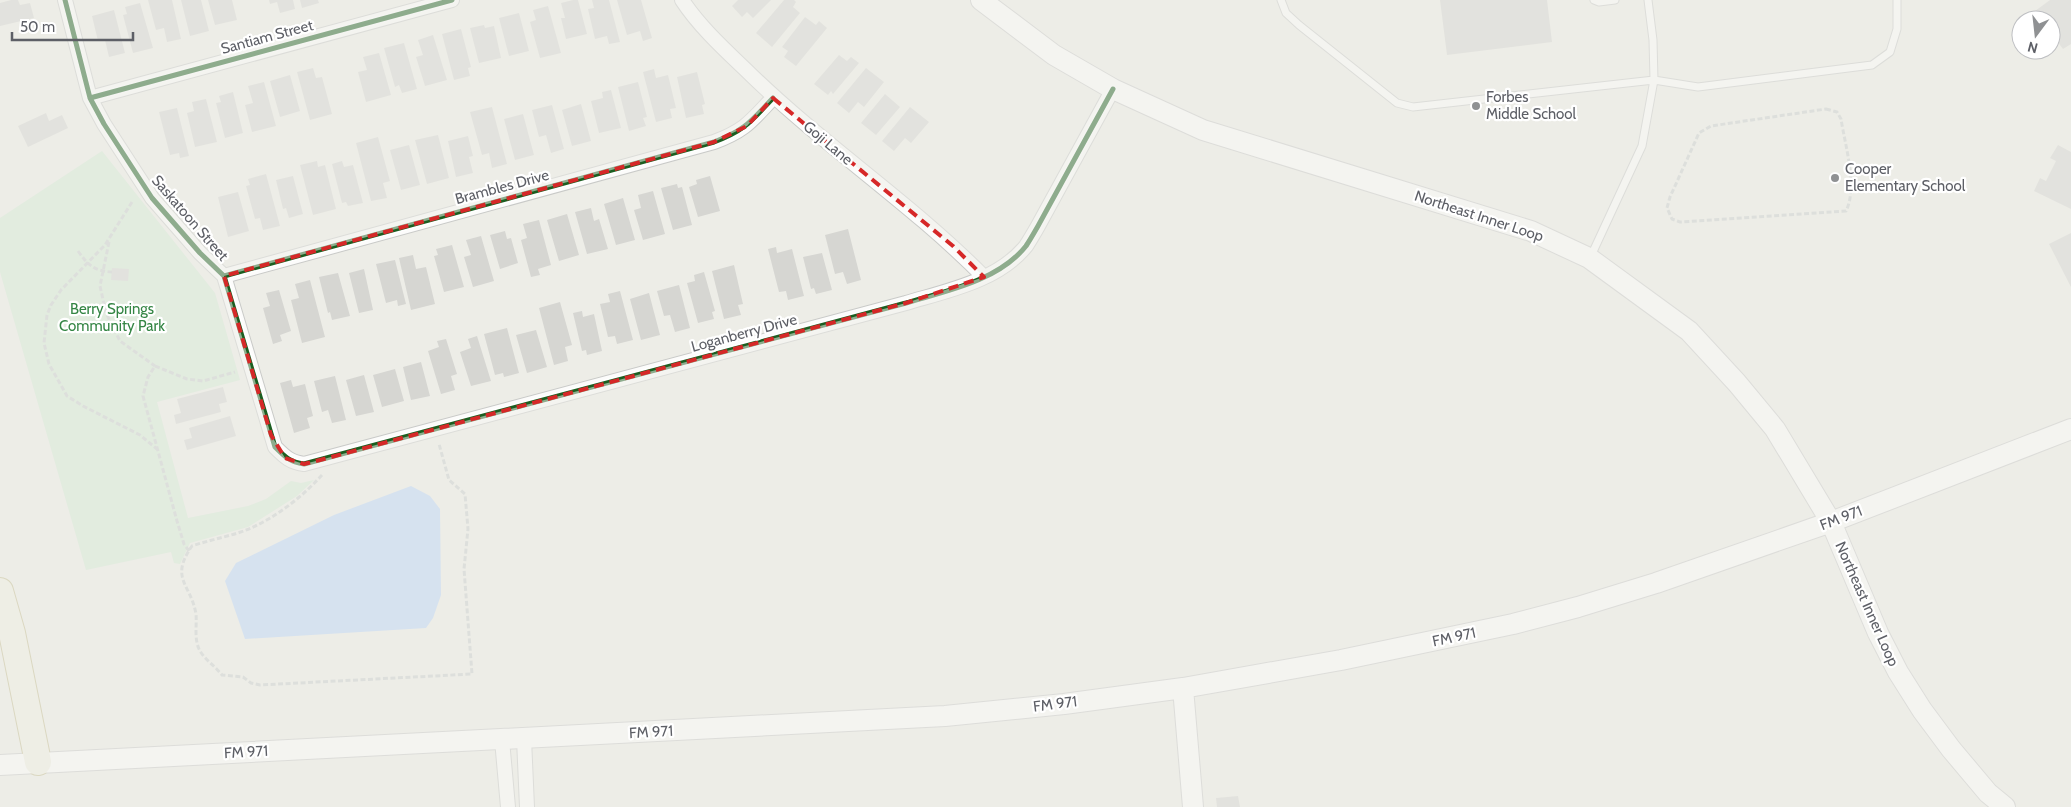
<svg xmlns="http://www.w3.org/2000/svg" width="2071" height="807" font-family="Cabin,sans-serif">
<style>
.green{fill:#d5ead5}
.water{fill:#bbd5f8}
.building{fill:#d6d6d2}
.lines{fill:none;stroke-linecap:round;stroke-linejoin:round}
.lane-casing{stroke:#c9cac8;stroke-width:9}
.street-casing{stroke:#c9cac8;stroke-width:16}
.secondary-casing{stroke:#cacac9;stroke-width:22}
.highway-casing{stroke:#c5be93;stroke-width:28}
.path{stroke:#cbcfce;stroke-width:3;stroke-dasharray:5 2.5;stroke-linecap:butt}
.lane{stroke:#fcfcfb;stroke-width:7}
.street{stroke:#fcfcfb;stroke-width:14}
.secondary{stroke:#fcfcfb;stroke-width:20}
.highway{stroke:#f0efe2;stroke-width:26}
.cycleway-casing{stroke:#fff;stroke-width:8}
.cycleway{stroke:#1b5e20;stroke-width:5}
.marked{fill:none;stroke:#d62828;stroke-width:4;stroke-dasharray:10 6;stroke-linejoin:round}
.poi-dot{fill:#8f9193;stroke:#fff;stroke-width:2}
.labels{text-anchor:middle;stroke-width:4.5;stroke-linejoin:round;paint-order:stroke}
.street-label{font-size:15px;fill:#5d5f66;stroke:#fff}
.poi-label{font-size:15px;fill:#5d5f66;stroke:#fff;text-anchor:start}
.park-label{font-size:15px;fill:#348544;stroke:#fff}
</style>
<rect width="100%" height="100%" fill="#edede7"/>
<path class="green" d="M102,151L215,293L240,380L157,402L188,518L248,506L266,499L291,481L301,483L314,480L297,496L248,527L190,543L180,564L174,563L171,552L86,570L0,272V218Z"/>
<path class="water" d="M411,486L430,496L440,509L441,595L433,618L426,628L245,639L225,581L236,563L334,515Z"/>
<path class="building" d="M11,0H18L20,5L30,3L34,18L0,26V3Z
M148,0H172L181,39L167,42L164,28L156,30Z
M181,0H201L209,31L190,36Z
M208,0H232L237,20L215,25Z
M269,0H293L295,9L280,13L277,2L270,4Z
M300,0H318L319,3L302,8Z
M573,0H578L587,34L566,39L561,18H565L561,3Z
M592,0H609L620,42L609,44L607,36L595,39L588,9L594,8Z
M617,0H641L652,38L643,41L640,31L627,35Z
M738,0H771L753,18L747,12L742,17L732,6Z
M784,0H794L796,2L793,7L800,13L772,47L756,33Z
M1440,0H1547L1552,42L1447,55Z
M2050,0H2071V44L2063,49L2051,33V20H2041L2035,11Z
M140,3L153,48L133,53L123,15L127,14L125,7Z
M548,6L561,53L540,58L530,22L536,20L533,10Z
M114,10L125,53L109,57L105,40L98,41L92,16Z
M519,13L529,51L509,56L499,18Z
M805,17L816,25L819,21L827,28L796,66L784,57L788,51L782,47Z
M484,25L485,28L494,26L501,58L479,63L470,28Z
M461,29L471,67L468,68L470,76L454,80L442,34Z
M433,35L447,80L425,86L416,57L423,55L418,40Z
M404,43L417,89L402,93L399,85L395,87L384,48Z
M379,53L391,95L366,102L358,72L367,70L363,57Z
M839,55L847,61L851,57L859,63L833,94L831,91L828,95L814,84Z
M313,68L316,78L322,77L332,114L310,120L297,72Z
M866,68L884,82L864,107L858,102L849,113L837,103Z
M654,69L656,78L668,75L676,108L670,109L672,118L656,122L643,72Z
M697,72L705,104L702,105L704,114L686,118L677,77Z
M290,75L300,111L280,117L270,81Z
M264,82L276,126L252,132L245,105L253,103L248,86Z
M638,82L647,117L643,118L646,126L629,131L618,87Z
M611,90L621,128L599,133L591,101L603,98L602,92Z
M233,92L243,133L225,138L216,103L221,102L219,96Z
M885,94L900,107L876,135L861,123Z
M206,99L217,142L195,147L187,113L194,111L192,102Z
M581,104L591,141L572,146L562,110Z
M552,105L564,149L551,153L546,135L539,137L532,110Z
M492,107L507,164L492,168L489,153L482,155L470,112Z
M910,107L929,122L911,143L905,138L894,151L882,141Z
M177,108L189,156L180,158L179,153L170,155L159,112Z
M46,113L49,121L62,115L68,128L28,147L18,126Z
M523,114L534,155L515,160L504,119Z
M438,135L449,178L427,184L415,140Z
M468,136L473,156L469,157L473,173L456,177L448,141Z
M378,137L390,181L383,183L387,198L371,201L356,143Z
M409,145L420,185L401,190L390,150Z
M2058,145L2071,152V209L2034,191L2040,178L2046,181L2056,161L2050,158Z
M317,161L318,167L325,165L336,209L313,215L300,165Z
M342,161L344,167L353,165L363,203L348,206L346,202L342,203L332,164Z
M266,174L280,226L263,230L260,218L255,219L246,186L250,185L248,179Z
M293,176L303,214L289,218L286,208L283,209L276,180Z
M710,176L720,211L698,217L689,187L697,184L696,180Z
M677,184L678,188L682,187L692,225L673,230L661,188Z
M653,191L665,234L643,240L634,210L641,208L638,195Z
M238,192L249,231L228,237L218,197Z
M623,198L635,240L616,245L604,204Z
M591,208L594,221L599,219L608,249L587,254L575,212Z
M567,214L579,255L559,261L547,220Z
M539,220L551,265L538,269L540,275L531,277L521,240L527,238L523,224Z
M848,229L861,280L847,284L843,272L835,274L825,235Z
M505,231L507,239L511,238L518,263L500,269L490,235Z
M2071,233V287L2049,244Z
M481,236L494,281L473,287L464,257L471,255L466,240Z
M452,245L464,287L444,292L434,256L438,255L436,249Z
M776,247L777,253L792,249L804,296L788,300L786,291L779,292L768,249Z
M822,253L832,290L816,294L814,288L811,289L803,257Z
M413,255L416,269L426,267L435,304L411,310L399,258Z
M395,260L406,304L398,306L397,300L386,303L376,264Z
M734,265L743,304L738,305L741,315L724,319L712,271Z
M112,268L129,269L128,281L111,280Z
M364,269L373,310L359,313L349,273Z
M704,272L715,311L712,312L714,319L698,323L687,283L695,281L694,275Z
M338,273L350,316L332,320L330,312L328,313L319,277Z
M310,280L325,337L302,343L291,300L299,298L295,284Z
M679,285L690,328L675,332L670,315L664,316L657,291Z
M279,290L291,331L280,335L282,341L273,344L263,308L270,306L266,293Z
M620,291L633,340L617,344L615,336L608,337L600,304L610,302L608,294Z
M649,293L660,335L641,340L630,299Z
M560,302L572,345L565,347L568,361L554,365L539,308Z
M582,311L583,317L594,314L602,351L587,355L586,350L582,351L573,313Z
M507,328L519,373L504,377L503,373L495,375L484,334Z
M536,330L547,367L527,373L516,335Z
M477,336L491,381L471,386L460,352L471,348L468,339Z
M446,339L457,374L451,376L455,390L441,394L428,351L439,347L437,341Z
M421,362L430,396L411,400L403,367Z
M395,369L404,401L382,407L373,375Z
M364,375L374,412L356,416L346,380Z
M335,376L346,420L332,423L328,410L322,412L314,381Z
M291,380L293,387L305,384L313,416L307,418L310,428L294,433L280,383Z
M223,387L227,402L219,404L221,412L176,424L174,415L181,413L177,399Z
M230,416L236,436L187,450L184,440L192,438L189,428Z
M1238,796L1240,807H1217L1216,798Z"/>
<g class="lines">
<defs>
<path id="lane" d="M1281,0L1286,13L1299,25L1397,103L1413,107L1654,80L1698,87L1872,65L1890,52L1897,29V0
M1594,0L1599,2L1615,0
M1591,256L1642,146L1654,80L1653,40L1648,0"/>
<path id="street" d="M65,0L90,98L104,124L152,198L200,253L224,276L275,447C285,457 290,462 304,464L906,303C946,291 998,281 1026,246C1030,240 1034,233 1038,226L1113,89
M682,0C699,26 724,49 746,70C821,144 910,202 984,277
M90,98L452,0
M224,276L714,142C746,130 751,121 773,98
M524,739L527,807
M502,740L508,807"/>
<path id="secondary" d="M981,0L1054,55L1113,89L1203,130L1531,231L1589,258L1689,331L1737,383L1775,429L1831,522L1878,633L1898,672L1922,710L1951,749L1988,793L2005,807
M1183,688L1193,807
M0,765L945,716L1064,704L1183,688L1341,660L1513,624L1578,607L1656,583L1831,522L2071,429"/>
<path id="highway" d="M0,591L12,633L38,762"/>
</defs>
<use href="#lane" class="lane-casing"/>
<use href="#street" class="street-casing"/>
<use href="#secondary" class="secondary-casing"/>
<use href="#highway" class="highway-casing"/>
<path class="path" d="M1826,109L1837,112L1841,119C1845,145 1858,187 1846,211L1680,222L1672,219L1667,208L1670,197L1699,133L1711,126Z
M132,202L105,245L61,290L51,305L47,315L44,343L49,364L67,396L83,406L140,435L157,449
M109,242L100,286L106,313L120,341L155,366
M78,251C88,265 94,271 112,272
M322,475C303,496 278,516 251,528C233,536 212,539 192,546C169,579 191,584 196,614C197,625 194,638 199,649C203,658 215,666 222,675L243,677L251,683L260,685L472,674L464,569L468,529L465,494L449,480L439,444
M189,551L184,544L177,521L143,396L148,377L155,366L187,379L203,381L235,372"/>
<use href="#lane" class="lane"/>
<use href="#street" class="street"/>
<use href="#secondary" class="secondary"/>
<use href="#highway" class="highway"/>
<defs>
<path id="cycleway" d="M65,0L90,98L104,124L152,198L200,253L224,276L275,447C285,457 290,462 304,464L906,303C946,291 998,281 1026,246C1030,240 1034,233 1038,226L1113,89
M90,98L452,0
M224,276L714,142C746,130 751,121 773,98"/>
</defs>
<use href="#cycleway" class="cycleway-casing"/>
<use href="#cycleway" class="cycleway"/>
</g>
<path d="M0 0H2071V807H0ZM773,98L953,246L984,277L906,303L320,460L304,464L285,458L271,435L224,276L714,142L747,126Z" fill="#edede7" fill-opacity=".55" fill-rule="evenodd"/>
<path class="marked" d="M773,98L953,246L984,277L906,303L320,460L304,464L285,458L271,435L224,276L714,142L747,126Z"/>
<g class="poi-dot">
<circle cx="1476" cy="106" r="5"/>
<circle cx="1835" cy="178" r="5"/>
</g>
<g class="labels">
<g class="street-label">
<text transform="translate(267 37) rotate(-15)" y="5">Santiam Street</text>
<text transform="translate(828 143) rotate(40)" y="5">Goji Lane</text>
<text transform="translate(502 187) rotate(-15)" y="5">Brambles Drive</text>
<text transform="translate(1479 216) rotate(18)" y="5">Northeast Inner Loop</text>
<text transform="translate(190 218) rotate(49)" y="5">Saskatoon Street</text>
<text transform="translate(744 333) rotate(-15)" y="5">Loganberry Drive</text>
<text transform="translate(1841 518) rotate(-21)" y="5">FM 971</text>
<text transform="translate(1867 604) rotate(66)" y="5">Northeast Inner Loop</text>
<text transform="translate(1454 637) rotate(-12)" y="5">FM 971</text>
<text transform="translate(1055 704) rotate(-7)" y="5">FM 971</text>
<text transform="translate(651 732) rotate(-3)" y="5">FM 971</text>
<text transform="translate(246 752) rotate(-3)" y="5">FM 971</text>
</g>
<g class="poi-label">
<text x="1486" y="102">Forbes<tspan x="1486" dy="17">Middle School</tspan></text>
<text x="1845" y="174">Cooper<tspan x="1845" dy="17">Elementary School</tspan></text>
</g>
<g class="park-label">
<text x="112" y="314">Berry Springs<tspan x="112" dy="17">Community Park</tspan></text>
</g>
</g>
<g transform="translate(2036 35) rotate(195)"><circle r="24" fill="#ffffff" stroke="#bebfc2"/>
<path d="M0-4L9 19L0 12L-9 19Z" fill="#8f9193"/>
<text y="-8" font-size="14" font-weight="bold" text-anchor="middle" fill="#5d5f66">N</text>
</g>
<path d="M12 32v8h121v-8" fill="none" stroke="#5d5f66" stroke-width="2.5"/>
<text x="20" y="32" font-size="15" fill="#5d5f66" stroke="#ffffff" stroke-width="4" paint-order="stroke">50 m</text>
</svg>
